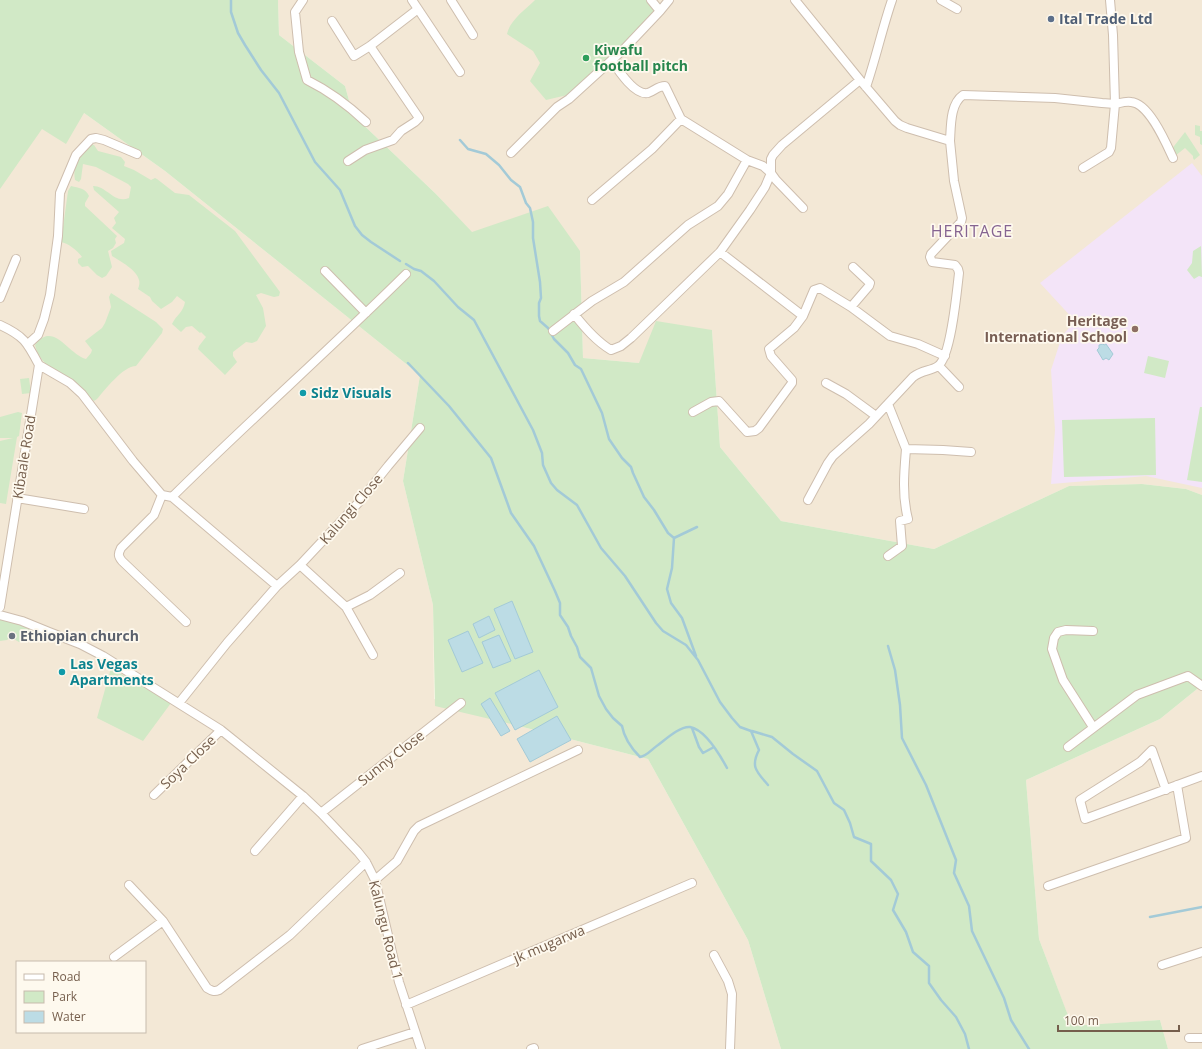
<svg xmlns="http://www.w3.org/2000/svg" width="1202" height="1049" font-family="'Open Sans',sans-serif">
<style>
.residential{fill:#f3e8d6;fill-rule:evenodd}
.education{fill:#f3e4f8}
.green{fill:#d1e9c6}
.water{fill:#bcdce5;stroke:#a3cad7}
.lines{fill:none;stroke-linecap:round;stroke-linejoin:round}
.stream{stroke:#a3cad7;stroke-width:2.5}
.minor-casing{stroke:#cebeae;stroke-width:10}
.minor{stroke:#fff;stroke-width:8}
.service-dot{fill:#5c6f8a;stroke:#fef9ee;stroke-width:1.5}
.leisure-dot{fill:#2e9e5b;stroke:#fef9ee;stroke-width:1.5}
.education-dot{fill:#8d6e63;stroke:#fef9ee;stroke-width:1.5}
.culture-dot{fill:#0f9aa8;stroke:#fef9ee;stroke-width:1.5}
.worship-dot{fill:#6b7280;stroke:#fef9ee;stroke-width:1.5}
.labels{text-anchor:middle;stroke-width:3.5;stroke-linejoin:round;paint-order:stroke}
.service-label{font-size:14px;font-weight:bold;fill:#4e5e75;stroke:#fef9ee;text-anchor:start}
.leisure-label{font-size:14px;font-weight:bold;fill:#27864d;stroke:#fef9ee;text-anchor:start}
.education-label{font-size:14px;font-weight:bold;fill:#785e54;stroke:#fef9ee;text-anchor:end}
.culture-label{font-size:14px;font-weight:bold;fill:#0d838f;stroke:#fef9ee;text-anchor:start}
.street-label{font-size:14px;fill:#755e4c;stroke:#fef9ee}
.worship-label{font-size:14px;font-weight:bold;fill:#5b616d;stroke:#fef9ee;text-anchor:start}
.quarter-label{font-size:16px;letter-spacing:1px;fill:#866491;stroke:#fef9ee}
</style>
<rect width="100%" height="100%" fill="#fcf6e8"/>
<path class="residential" d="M278,0H1202V495L1186,489L1142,484L1069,486L934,549L781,521L720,447L712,330L639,363L583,358L580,251L472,233L436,194L353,115L345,86L279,35Z
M0,8L84,113L165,171L420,375L403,481L433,605L434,699L515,725L648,759L748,940L781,1049H0ZM17,962H145V1032H17Z
M1202,685V1049H1168L1160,1020L1072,1027L1039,939L1026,780L1160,719Z"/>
<path class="education" d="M1192,163L1202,176V488L1146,476L1051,484L1055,430L1051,370L1062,336L1075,321L1040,283Z"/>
<path class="green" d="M0,0H278L279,35L345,86L353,115L436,194L472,232L548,206L580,251L583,358L639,363L656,321L712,330L720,447L781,521L934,549L1069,486L1142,484L1186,489L1202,495V685L1160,719L1026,780L1039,939L1072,1026L1160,1020L1168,1049H781L748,940L648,759L515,725L435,706L433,605L403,481L420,375L165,171L84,113L66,144L42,129L0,189Z
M535,0H648L656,12L576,93L546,100L530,81L540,63L533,51L507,34C510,20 525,10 535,0Z
M1195,125L1200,126V131H1202V145L1200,144V137L1195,135Z
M1185,132L1200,155L1194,160L1193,158V156L1185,148L1175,156L1171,150Z
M91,144L94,145L98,151L121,157L125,162L124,166L134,170L151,180L155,178L157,179L175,193L189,195L235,231L280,292L279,296L274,297L261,293L256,295L263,308L266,326L257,341L252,343L246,342L233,352V356L237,362L225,375L198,349L199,346L206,337L201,332L200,333L192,326L186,327L181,332L172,324C176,315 183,313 185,302L177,296L172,302L161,309L152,301L150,297L138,289C139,286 140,283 139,280C137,270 120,261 112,256L111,251L124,243L125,239L112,228L116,223L114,218L119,212L94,190L93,186C107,186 114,204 129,198L131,187L128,184L96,167L83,164L81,179L79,182L75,180C72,164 80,154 91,144Z
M71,186C79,188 85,188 89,196L85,203V206L117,236L115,239L116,243L113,248L108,251L112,267L106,276L102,278L97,275L88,266L82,267L78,263V259L82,257C78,251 68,243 61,242L68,191Z
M1201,246L1202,277L1199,276L1194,279L1187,270L1192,263L1193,251Z
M111,293L156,322L163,329L162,333L136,366C123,366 105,390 97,399L94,401C89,397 84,392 79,388C63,376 40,367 35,345C53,320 68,354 86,359L91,353L92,350L85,341L102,328L105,323L111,307L109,297Z
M1148,356L1169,361L1165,378L1144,373Z
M29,378L31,393L22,394L20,379Z
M1200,407H1202V482L1187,480Z
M18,412L22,413L19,436L17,437L6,504L0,503V441L13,438H0V417Z
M1155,418L1156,475L1064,477L1062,420Z
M0,619L31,628L25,642H19L10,637L7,640L0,641Z
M111,668L171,703L143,741L97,718Z"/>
<path class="water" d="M1103,344L1104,345L1106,344L1113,354L1109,360L1106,358L1103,360L1097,350L1099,348V345Z
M512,601L533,652L515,659L494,609Z
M489,616L495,630L479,638L473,624Z
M468,631L483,663L462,672L448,640Z
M499,635L511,661L493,668L482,642Z
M539,670L558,707L515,730L495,693Z
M490,698L510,731L501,736L481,704Z
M557,716L571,740L530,762L517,739Z"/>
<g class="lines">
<path class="stream" d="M231,0V12L238,33L245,45L261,70L279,93L315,162L340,190L355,226L362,235L371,242L400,261
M460,140L468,149L486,154L499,165L511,180L520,187L526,203L530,208L533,222V238L540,282L541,298L539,303V316L540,321L548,328L554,339L568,353L575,365L581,369L602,413L609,439L622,458L631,467L633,473L644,497L654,510L668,533L674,538
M406,264L414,269L421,271L434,281L458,307L474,320L533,430L542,453L543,465L551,483L557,490L577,505L601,548L625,576L656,623L663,631L686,645L698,660L720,702L732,718L740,727L751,731L759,750C750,767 757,772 768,785
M408,363L449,406L491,458L511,513L534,546L555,591L560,603V615L568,627L571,636L577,647L580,657L591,668L599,696L606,709L613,718L622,726C624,737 632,749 640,757C647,756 652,749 658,745C666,739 680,726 690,727C706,730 720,755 727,768
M674,538L672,568L667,589L671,603L682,618L696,656
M674,538L697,527
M888,646L895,670L900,705L902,738L926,785L956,860L954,873L969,906L972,931L1004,998L1011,1020L1029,1049
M692,728L699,747L703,753L714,747
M752,731L772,737L793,754L817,771L834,803L844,810L850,823L854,837L871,844V861L891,880L898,894L893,910L906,932L913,952L929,966V983L941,1000L956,1017L965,1034L969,1049
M1150,917L1202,907"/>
<defs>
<path id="minor" d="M303,0L295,12L299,52L307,80C329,91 348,105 366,122
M451,0L473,35
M651,0L660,11
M795,0L860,80L895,121L900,125L907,128L950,141C951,126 950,104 963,95L1055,98L1102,103L1115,104L1113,35L1110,0
M941,0L957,9
M418,9L460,72
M332,21L354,56L370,46L418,9L412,0
M866,87C876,58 882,29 892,0
M511,153L557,107L569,99L625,48L660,11L669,0
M348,161L365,150L393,140L401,131L415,122L419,118L370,46
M1083,168L1109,152L1111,148L1115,104C1120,103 1126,101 1131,102C1149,103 1166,143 1173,158
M592,200L652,149L681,119
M803,208L776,180L771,173V159L773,155L782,145L860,80
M720,252L803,316
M325,271L366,313
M0,298L16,259
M851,307L869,286L870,283L853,267
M574,314C585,328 596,341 611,350L621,346L631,338L720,252L750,210L765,187L771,173L763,166L747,160L681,119L665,86C658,86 654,91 648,93C635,96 618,70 612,61
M0,325C24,336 27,342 39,365L0,607
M553,331L592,301L624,282L688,225L718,206L728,194L747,160
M28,344L38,335L44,319L50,295L58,236L60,193L76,155L91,139L96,138L104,140L137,154
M39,365L70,383L82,394L133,461L162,495L172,497L277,586
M939,366L959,387
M826,383L846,394L876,416
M888,404L906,449L943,450L971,452
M693,412L711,402L719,401L747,432L755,431L759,428L792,383V380L771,356L769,349L794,328L803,316L814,290L820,288L851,307L890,336L918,344L945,356
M162,495L154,515L121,548C118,554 118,556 122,561L186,622
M172,497C249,421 329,350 406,274
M17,498L84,509
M808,500L828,463L833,456L869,424L913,377C922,370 931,371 938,366C951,357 957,290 959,273L958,269L955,265L932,262L930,257L931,254L961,222L962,218L954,181L950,141
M888,556L902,546L900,521L908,519C902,496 904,473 906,449
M300,565L346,607L373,655
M346,607L370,595L400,573
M0,615L22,621L49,632L80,644L103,656L221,730L303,796L321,813L358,852L366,862L375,880L399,982L421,1049
M179,703L227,643L277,586L300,565L360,501L388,466L420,428
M1093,727L1063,680L1052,649L1054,638L1058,632L1066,630L1093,631
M1068,747L1137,695L1188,676L1202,686
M1166,790L1152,750L1140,762L1080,800L1085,819C1124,805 1163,790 1202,776
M154,795L221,730
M321,813L461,703
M255,851L303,796
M375,880L397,861L414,831L419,826L578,750
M129,885L163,921L207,988C212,991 214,992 219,990L290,935L366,862
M1048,886L1186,838L1177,785
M714,955L728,981L732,994L730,1049
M114,957L163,921
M1162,965L1202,952
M406,1005L692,883
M1189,1038H1202
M362,1049L415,1032
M531,1049L534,1048"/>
</defs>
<use href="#minor" class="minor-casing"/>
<use href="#minor" class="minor"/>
</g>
<circle class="service-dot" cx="1051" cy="19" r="4"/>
<circle class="leisure-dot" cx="586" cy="58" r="4"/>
<circle class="education-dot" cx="1135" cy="329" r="4"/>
<g class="culture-dot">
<circle cx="303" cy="393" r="4"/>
<circle cx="62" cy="672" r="4"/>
</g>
<circle class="worship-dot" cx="12" cy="636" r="4"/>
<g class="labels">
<g class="service-label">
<text x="1059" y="24">Ital Trade Ltd</text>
</g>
<g class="leisure-label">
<text x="594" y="55">Kiwafu<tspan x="594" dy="16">football pitch</tspan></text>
</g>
<g class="education-label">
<text x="1127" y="326">Heritage<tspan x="1127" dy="16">International School</tspan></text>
</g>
<g class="culture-label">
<text x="311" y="398">Sidz Visuals</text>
<text x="70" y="669">Las Vegas<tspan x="70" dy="16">Apartments</tspan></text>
</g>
<g class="street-label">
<text transform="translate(24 457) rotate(-81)" y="5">Kibaale Road</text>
<text transform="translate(351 509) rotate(-49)" y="5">Kalungi Close</text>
<text transform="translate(391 758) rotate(-38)" y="5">Sunny Close</text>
<text transform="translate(188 762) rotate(-44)" y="5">Soya Close</text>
<text transform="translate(386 930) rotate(76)" y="5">Kalungu Road 1</text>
<text transform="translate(549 944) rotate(-23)" y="5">jk mugarwa</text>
</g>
<g class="worship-label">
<text x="20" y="641">Ethiopian church</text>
</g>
<g class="quarter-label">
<text x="972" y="237">HERITAGE</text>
</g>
</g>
<rect x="16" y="961" width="130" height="72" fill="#fef9ee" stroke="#c7bbad"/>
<rect x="24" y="974" width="20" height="6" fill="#ffffff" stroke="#c7bbad"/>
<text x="52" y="981" font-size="12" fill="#755e4c">Road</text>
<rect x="24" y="991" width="20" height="12" fill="#d1e9c6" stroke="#c7bbad"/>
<text x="52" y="1001" font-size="12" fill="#755e4c">Park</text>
<rect x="24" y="1011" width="20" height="12" fill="#bcdce5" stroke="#c7bbad"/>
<text x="52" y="1021" font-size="12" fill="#755e4c">Water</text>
<path d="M1058 1025v6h121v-6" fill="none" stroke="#755e4c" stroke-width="2"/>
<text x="1064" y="1025" font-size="12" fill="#755e4c" stroke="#fef9ee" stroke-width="3" paint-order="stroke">100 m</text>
</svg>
